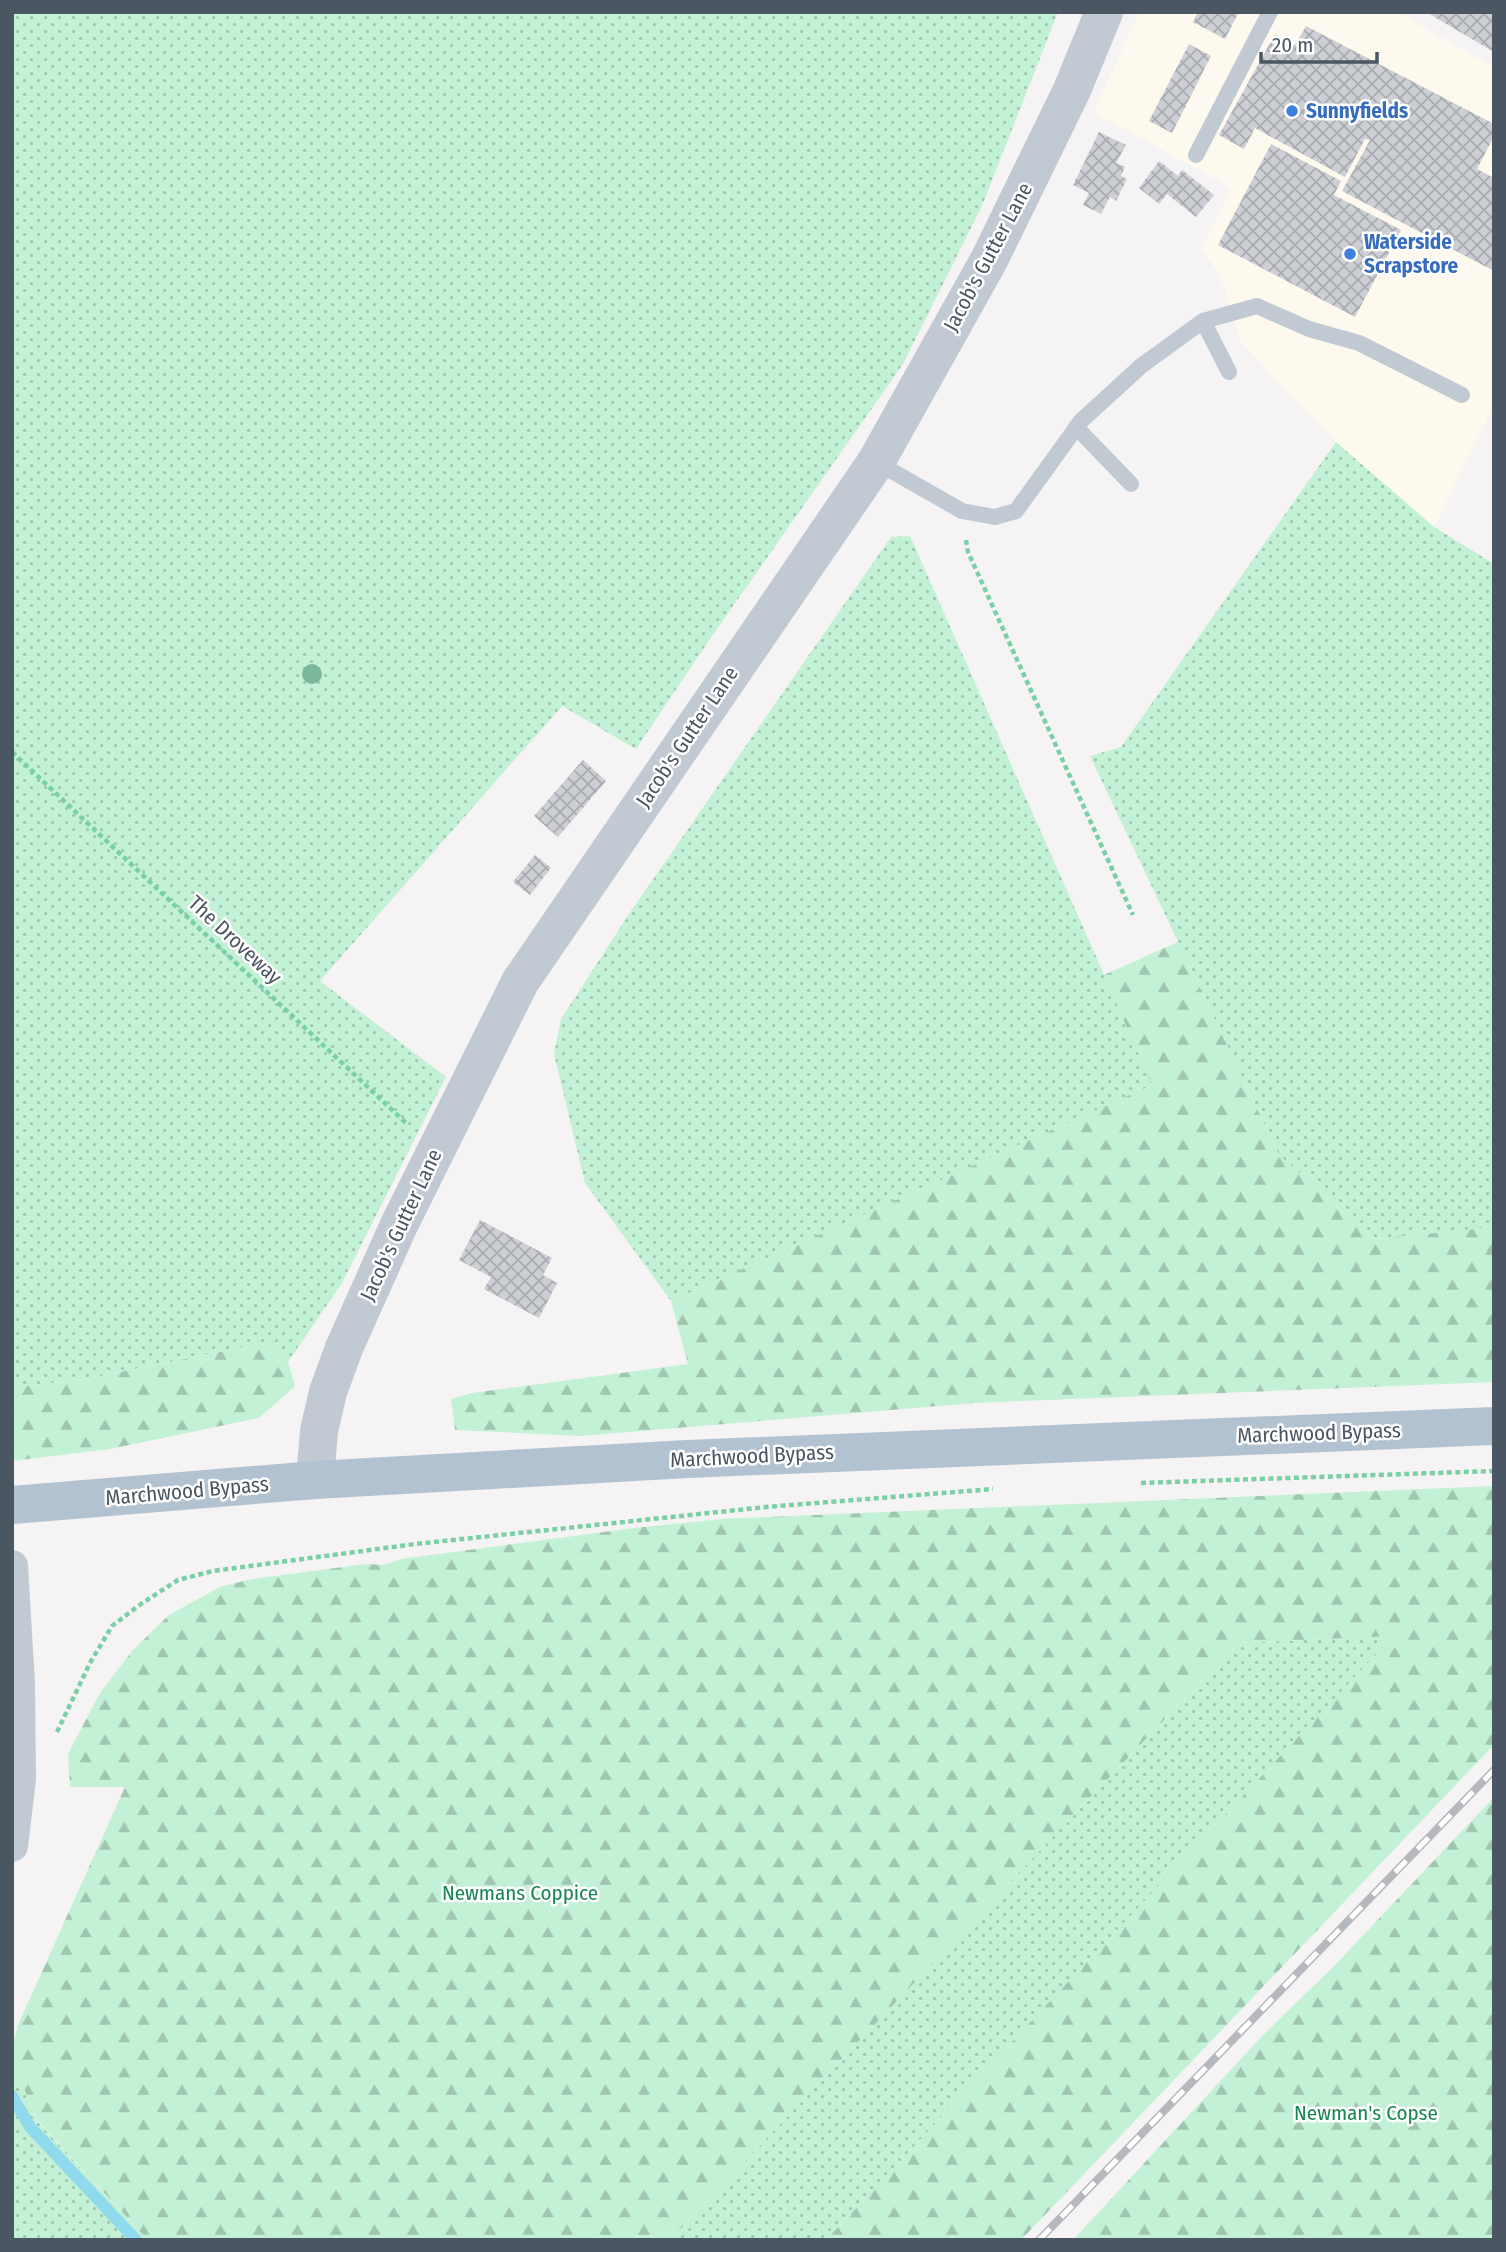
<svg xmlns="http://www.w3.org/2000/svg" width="1506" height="2252" font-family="'Fira Sans Condensed',sans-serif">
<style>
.commercial{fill:#fdf9ef}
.grass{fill:url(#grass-dots)}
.forest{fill:url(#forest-firs)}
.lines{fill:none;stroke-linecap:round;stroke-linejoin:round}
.stream{stroke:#90daee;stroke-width:12}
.building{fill:url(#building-cross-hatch)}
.path{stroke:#7ad0a6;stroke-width:4.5;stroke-dasharray:5 3.5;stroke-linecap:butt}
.service{stroke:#c1cad2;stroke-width:16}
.minor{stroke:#c1cad2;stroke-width:32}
.tertiary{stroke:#c1cad2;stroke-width:38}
.primary{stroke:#b3c2d1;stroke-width:38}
.rail-casing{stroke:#b5b8bd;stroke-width:8}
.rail{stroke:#fff;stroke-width:5;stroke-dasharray:16;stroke-linecap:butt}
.tree{fill:#7bb799}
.shop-dot{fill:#3f7fe0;stroke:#fff;stroke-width:2.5}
.labels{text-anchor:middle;stroke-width:5;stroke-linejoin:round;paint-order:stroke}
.shop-label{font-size:21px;font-weight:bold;fill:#366cbe;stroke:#fff;text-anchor:start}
.street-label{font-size:21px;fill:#4a5661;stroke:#fff}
.park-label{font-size:21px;fill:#17864f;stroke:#fff}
</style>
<defs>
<pattern id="grass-dots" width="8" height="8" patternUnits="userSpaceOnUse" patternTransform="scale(1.75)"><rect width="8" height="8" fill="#c3f1d5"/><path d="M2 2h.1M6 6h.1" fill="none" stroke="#a0c6b0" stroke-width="1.8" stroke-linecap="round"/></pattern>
<pattern id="forest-firs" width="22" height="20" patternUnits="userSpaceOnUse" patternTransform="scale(1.75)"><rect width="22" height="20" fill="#c3f1d5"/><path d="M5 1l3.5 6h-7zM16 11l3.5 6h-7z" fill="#a0c6b0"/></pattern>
<pattern id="building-cross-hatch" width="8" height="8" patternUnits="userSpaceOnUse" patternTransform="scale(1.75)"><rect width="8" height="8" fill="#cdcfd5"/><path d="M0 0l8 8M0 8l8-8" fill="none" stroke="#a8abb0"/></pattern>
</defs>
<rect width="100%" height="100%" fill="#f5f3f3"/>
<path class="commercial" d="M1139,12H1397L1494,67V405L1434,527L1336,442L1241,343L1220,274L1201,250L1231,188L1094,112Z"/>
<path class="grass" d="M12,12H1058L982,206L903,364L712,636L636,749L562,706L320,981L446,1077L342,1283L288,1362L273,1341L91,1378L12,1388Z
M1336,442L1434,527L1494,564V1227L1374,1239L1279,1155L1090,756L1121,747Z
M910,536L1153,1085L671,1301L585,1183L554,1054L561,1019L629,914L891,537Z
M1394,1636L826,2240H670L1237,1643Z
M12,2073L23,2086L37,2121L148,2240H12Z"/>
<path class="forest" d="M1178,942L1279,1155L1374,1239L1494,1227V1382L974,1403L581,1436L455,1430L451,1399L472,1393L688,1364L671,1301L1152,1085L1104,975Z
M273,1341L288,1362L295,1386L259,1418L110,1449L12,1461V1388L91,1378Z
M1494,1486V1745L1021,2240H826L1393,1636L1237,1643L670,2240H148L37,2120L23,2086L12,2073V2046L18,2025L125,1787H70L68,1754L100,1693L132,1651L169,1615L220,1587L252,1579L366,1564L384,1565L401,1559L634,1528L722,1519Z
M1494,1797V2240H1073L1263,2035L1335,1965Z"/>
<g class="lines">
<path class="stream" d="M12,2096L30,2127L136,2240"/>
</g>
<path class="building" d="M1198,12H1239L1225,39L1193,22Z
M1426,12H1494V52Z
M1306,26L1494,124V136L1477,169L1494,178V271L1342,191L1370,140L1365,139L1345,177L1255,128L1244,149L1219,135L1275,34L1295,45Z
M1189,44L1211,56L1172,133L1149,121Z
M1099,132L1126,145L1116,163L1125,167L1121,176L1127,179L1116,201L1110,197L1101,214L1083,205L1089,193L1073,185Z
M1271,144L1341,181L1334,195L1401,230L1355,317L1218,245Z
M1159,161L1178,176L1182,170L1214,195L1196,217L1167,194L1159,204L1139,188Z
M583,760L606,781L558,837L534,816Z
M535,855L551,868L530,895L513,882Z
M480,1220L552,1258L543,1275L557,1283L539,1318L484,1289L491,1277L459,1260Z"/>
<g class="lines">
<path class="path" d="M966,540L968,552L1133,915
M12,752L407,1124
M1141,1483L1494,1471
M57,1732L90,1663L112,1626L141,1604L178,1580L213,1571L415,1544L766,1507L993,1489"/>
<path class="service" d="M1196,155L1270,12
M1203,321L1229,372
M1076,427L1131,484
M876,462L962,511L995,517L1016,511L1081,421L1141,366L1203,321L1257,306L1309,329L1359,343L1462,395"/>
<path class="minor" d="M12,1566L19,1684L20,1779L12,1846"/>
<path class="tertiary" d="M315,1480L319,1431L328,1392L344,1348L399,1225L520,982L876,462L989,260L1072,90L1104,12"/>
<path class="primary" d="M12,1505L315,1480L687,1459L1494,1426"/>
<defs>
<path id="rail" d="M1039,2240L1494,1770"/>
</defs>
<use href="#rail" class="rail-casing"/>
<use href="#rail" class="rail"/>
</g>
<circle class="tree" cx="312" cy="674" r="10"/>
<g class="shop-dot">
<circle cx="1292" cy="111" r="7"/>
<circle cx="1350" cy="254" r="7"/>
</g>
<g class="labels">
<g class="shop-label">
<text x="1306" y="118">Sunnyfields</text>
<text x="1364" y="249">Waterside<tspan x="1364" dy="24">Scrapstore</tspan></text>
</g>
<g class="street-label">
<text transform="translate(988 257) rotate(-62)" y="7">Jacob's Gutter Lane</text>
<text transform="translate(687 737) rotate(-56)" y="7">Jacob's Gutter Lane</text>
<text transform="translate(235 940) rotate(43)" y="7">The Droveway</text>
<text transform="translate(401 1225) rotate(-65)" y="7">Jacob's Gutter Lane</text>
<text transform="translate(1319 1433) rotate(-2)" y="7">Marchwood Bypass</text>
<text transform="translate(752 1456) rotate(-3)" y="7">Marchwood Bypass</text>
<text transform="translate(187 1491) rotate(-5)" y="7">Marchwood Bypass</text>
</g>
<g class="park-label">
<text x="520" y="1900">Newmans Coppice</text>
<text x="1366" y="2120">Newman's Copse</text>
</g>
</g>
<rect width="1506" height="2252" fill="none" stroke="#4a5661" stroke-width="28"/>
<path d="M1261 52v10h116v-10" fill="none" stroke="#4a5661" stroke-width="3.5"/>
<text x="1272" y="52" font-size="21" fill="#4a5661" stroke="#ffffff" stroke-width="5" paint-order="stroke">20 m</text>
</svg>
